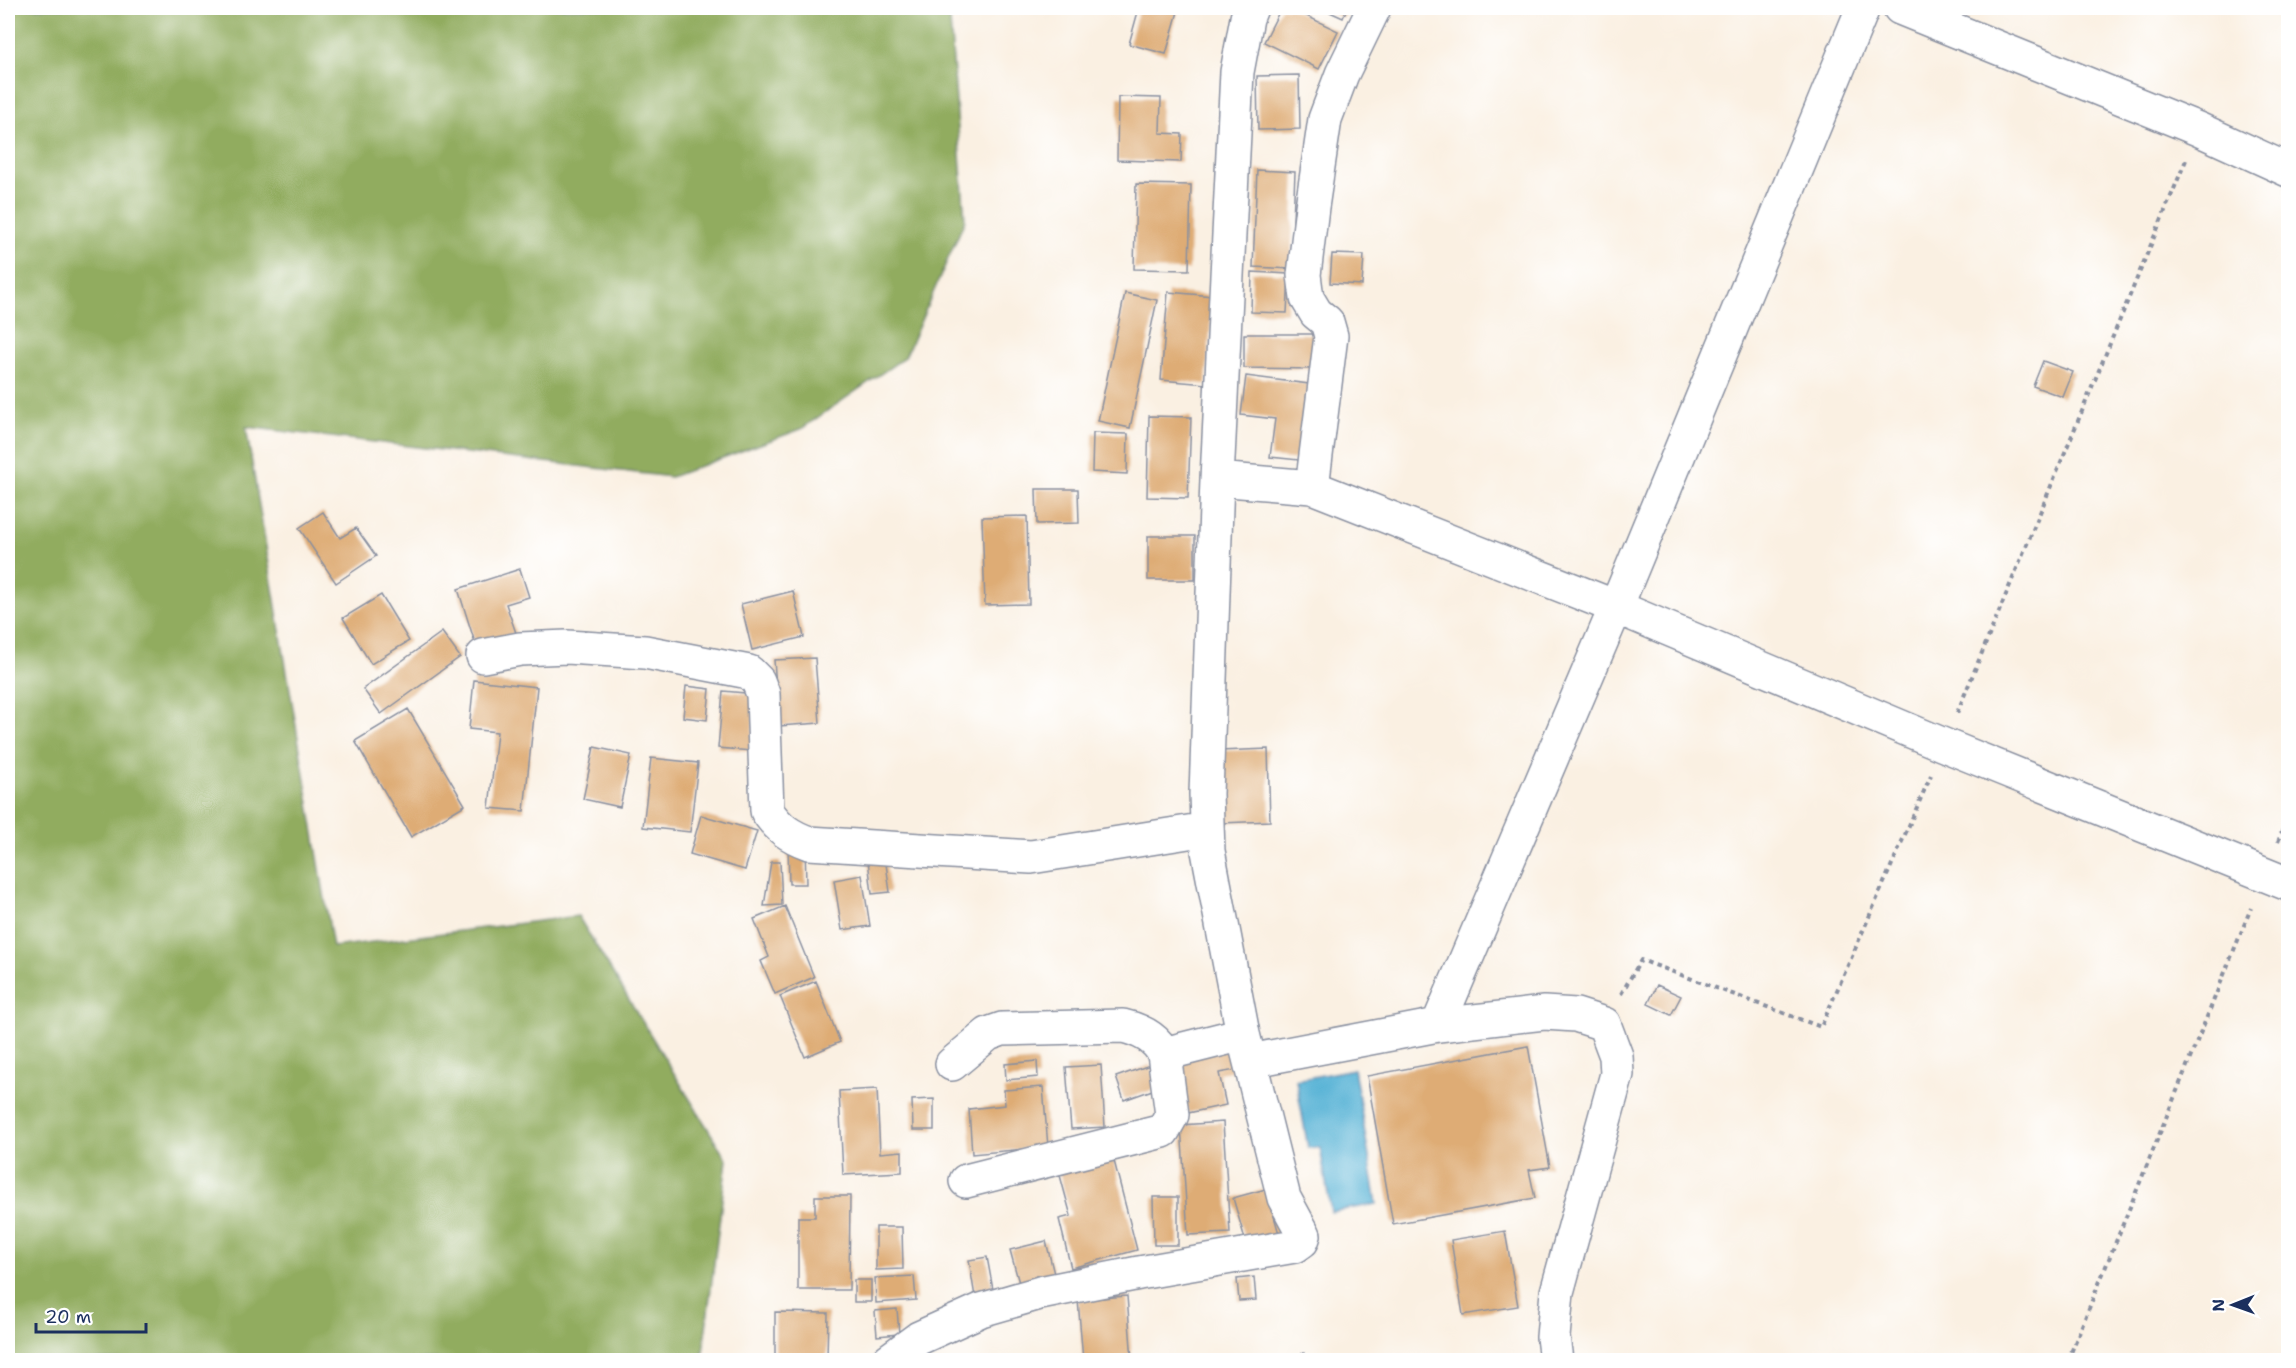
<svg xmlns="http://www.w3.org/2000/svg" width="2296" height="1368" font-family="'Shantell Sans',sans-serif">
<style>
.forest{fill:#91ac5f;stroke:#566e5e;stroke-width:1.5}
.water{fill:#57b2d5;stroke:#39709a;stroke-width:1.5}
.building{fill:#deac75}
.lines{fill:none;stroke-linecap:round;stroke-linejoin:round}
.minor-casing{stroke:#8a90a0;stroke-width:36}
.path{stroke:#8a90a0;stroke-width:4;stroke-dasharray:4.5 4.5;stroke-linecap:butt}
.minor{stroke:#fff;stroke-width:33}
</style>
<rect width="100%" height="100%" fill="#fff"/>
<filter id="ink" filterUnits="userSpaceOnUse"><feTurbulence type="fractalNoise" baseFrequency=".0167" numOctaves="2"/><feDisplacementMap in="SourceGraphic" scale="12" xChannelSelector="R" yChannelSelector="G"/><feConvolveMatrix kernelMatrix="1 2 1 2 8 2 1 2 1" color-interpolation-filters="sRGB"/></filter>
<filter id="wash" filterUnits="userSpaceOnUse"><feTurbulence type="fractalNoise" baseFrequency=".008" numOctaves="4" result="noise"/><feDisplacementMap in="SourceGraphic" scale="24" xChannelSelector="R" yChannelSelector="G"/><feGaussianBlur stdDeviation="1.35" result="paint"/><feColorMatrix in="noise" values="0 0 0 0 0 0 0 0 0 0 0 0 0 0 0 0 0 1.4 0 .05"/><feComposite in="paint" operator="in"/></filter>
<g filter="url(#wash)">
<rect width="100%" height="100%" fill="#faf0e2"/>
<path class="forest" d="M8,8H949L965,220L905,357L801,429L671,477L246,427L333,947L578,916L727,1160L702,1360H8Z"/>
<path class="water" d="M1354,1069L1377,1204L1331,1212L1320,1147L1308,1148L1296,1080Z"/>
<g id="blocks">
<path class="building" d="M1139,8H1179L1166,54L1129,44Z
M1281,8H1290L1338,31L1319,69L1264,42Z
M1321,8H1347L1343,18Z
M1299,75L1300,129L1258,130L1257,76Z
M1118,97L1161,98L1160,133L1182,134L1181,162L1117,160Z
M1257,170L1295,172L1291,269L1253,267Z
M1136,184L1191,185L1189,270L1134,269Z
M1332,254L1364,255L1362,285L1330,283Z
M1252,272L1289,274L1287,313L1251,312Z
M1168,292L1213,296L1206,384L1161,380Z
M1125,293L1157,300L1130,428L1098,421Z
M1244,334H1315L1314,369L1244,368Z
M2043,361L2073,372L2063,397L2033,386Z
M1246,376L1309,384L1299,460L1270,457L1275,419L1241,415Z
M1149,416L1191,417L1188,498L1147,497Z
M1093,433L1128,434L1127,474L1092,472Z
M1036,489H1078L1079,523L1037,524Z
M323,512L340,538L356,528L376,556L336,583L299,528Z
M1027,516L1029,604L985,605L982,517Z
M1148,536H1195V580H1148Z
M520,569L529,597L506,604L516,633L476,646L458,589Z
M793,591L804,637L752,650L741,604Z
M381,595L409,641L371,664L343,618Z
M442,632L460,657L381,714L363,689Z
M815,658L820,723L779,726L774,660Z
M474,680L537,687L524,811L489,808L497,732L469,729Z
M686,686L710,689L707,720L683,717Z
M723,691L756,694L751,751L718,748Z
M408,709L465,805L411,837L355,741Z
M594,747L631,755L620,807L583,799Z
M1268,749L1270,821L1221,823L1219,751Z
M651,758L698,763L690,832L643,827Z
M701,815L757,831L745,870L690,854Z
M788,844H805L806,884H789Z
M885,857L890,892L872,894L868,860Z
M771,862H780L782,905L764,906Z
M862,875L870,926L842,930L834,880Z
M785,906L814,977L775,994L761,961L769,957L754,919Z
M816,981L840,1042L805,1057L780,996Z
M1657,985L1681,996L1671,1015L1648,1004Z
M1528,1046L1550,1167L1529,1170L1535,1198L1393,1224L1367,1076Z
M1232,1048L1236,1070L1219,1073L1226,1105L1188,1113L1176,1060Z
M1037,1061L1038,1077L1006,1080L1005,1064Z
M1101,1065L1105,1127L1071,1129L1066,1067Z
M1150,1065L1158,1088L1124,1100L1116,1077Z
M1043,1087L1048,1147L972,1154L969,1109L1005,1105L1004,1090Z
M877,1089L880,1153L902,1151V1172L843,1175L839,1091Z
M934,1099V1130H913L912,1100Z
M1223,1122L1230,1233L1188,1235L1181,1125Z
M1112,1153L1137,1250L1071,1268L1059,1219L1071,1216L1058,1168Z
M1266,1189L1280,1237L1247,1246L1233,1198Z
M815,1196H850L849,1290H798V1217H815Z
M1153,1197H1178V1245H1154Z
M876,1227H902L903,1269L876,1270Z
M1505,1231L1518,1306L1463,1315L1451,1240Z
M1046,1241L1054,1274L1019,1283L1010,1250Z
M987,1257L994,1295L975,1297L969,1260Z
M914,1276L916,1300L876,1303L875,1278Z
M1254,1277L1256,1300L1239,1301L1237,1279Z
M854,1280H871V1302H854Z
M1127,1296L1132,1360H1083L1078,1300Z
M897,1309L899,1334L877,1336L875,1311Z
M775,1312L828,1313L827,1360H775Z
M1304,1353L1306,1360H1272Z"/>
</g>
</g>
<g filter="url(#ink)">
<use href="#blocks" fill-opacity="0" stroke="#8a90a0" stroke-width="1.5"/>
<g class="lines">
<defs>
<path id="minor" d="M1900,8L2198,129L2288,170
M1217,479L1312,487L1616,607L1944,745L2288,884
M1312,487L1331,336L1327,322L1316,313L1307,298L1304,275L1312,207L1325,119L1342,74L1374,8
M483,656L520,649L567,647L645,652L749,672L758,681L763,694L767,811C779,829 790,836 809,843L1031,857L1207,829
M1438,1025L1616,607L1863,8
M1250,1061L1438,1025L1544,1013L1576,1015L1604,1024L1616,1056L1617,1074L1557,1292L1553,1337L1556,1360
M952,1064L988,1034L1002,1029L1123,1026C1140,1030 1156,1037 1164,1054L1243,1034
M966,1181L1163,1131L1172,1115L1164,1054
M889,1360L919,1338L981,1310L1040,1293L1139,1273L1295,1246L1302,1241L1304,1235L1284,1198L1243,1034L1208,851L1206,794L1217,479L1237,72L1247,18L1251,8"/>
</defs>
<use href="#minor" class="minor-casing"/>
<path class="path" d="M1957,713L2186,160
M2278,842L2288,816
M1621,994L1641,960L1821,1027L1931,775
M2068,1360L2251,908"/>
<use href="#minor" class="minor"/>
</g>
</g>
<rect width="2296" height="1368" fill="none" stroke="#fff" stroke-width="30"/>
<g transform="translate(2233 1305) rotate(269)" stroke="#ffffff" stroke-width="4.5" paint-order="stroke">
<path d="M0-4.5L10 22L0 15L-10 22Z" fill="#1b2f5e"/>
<text y="-9" font-size="16" font-weight="bold" text-anchor="middle" fill="#1b2f5e">N</text>
</g>
<path d="M36 1323v9h110v-9" fill="none" stroke="#1b2f5e" stroke-width="3"/>
<text x="45" y="1323" font-size="18" fill="#1b2f5e" stroke="#ffffff" stroke-width="4.5" paint-order="stroke">20 m</text>
</svg>
